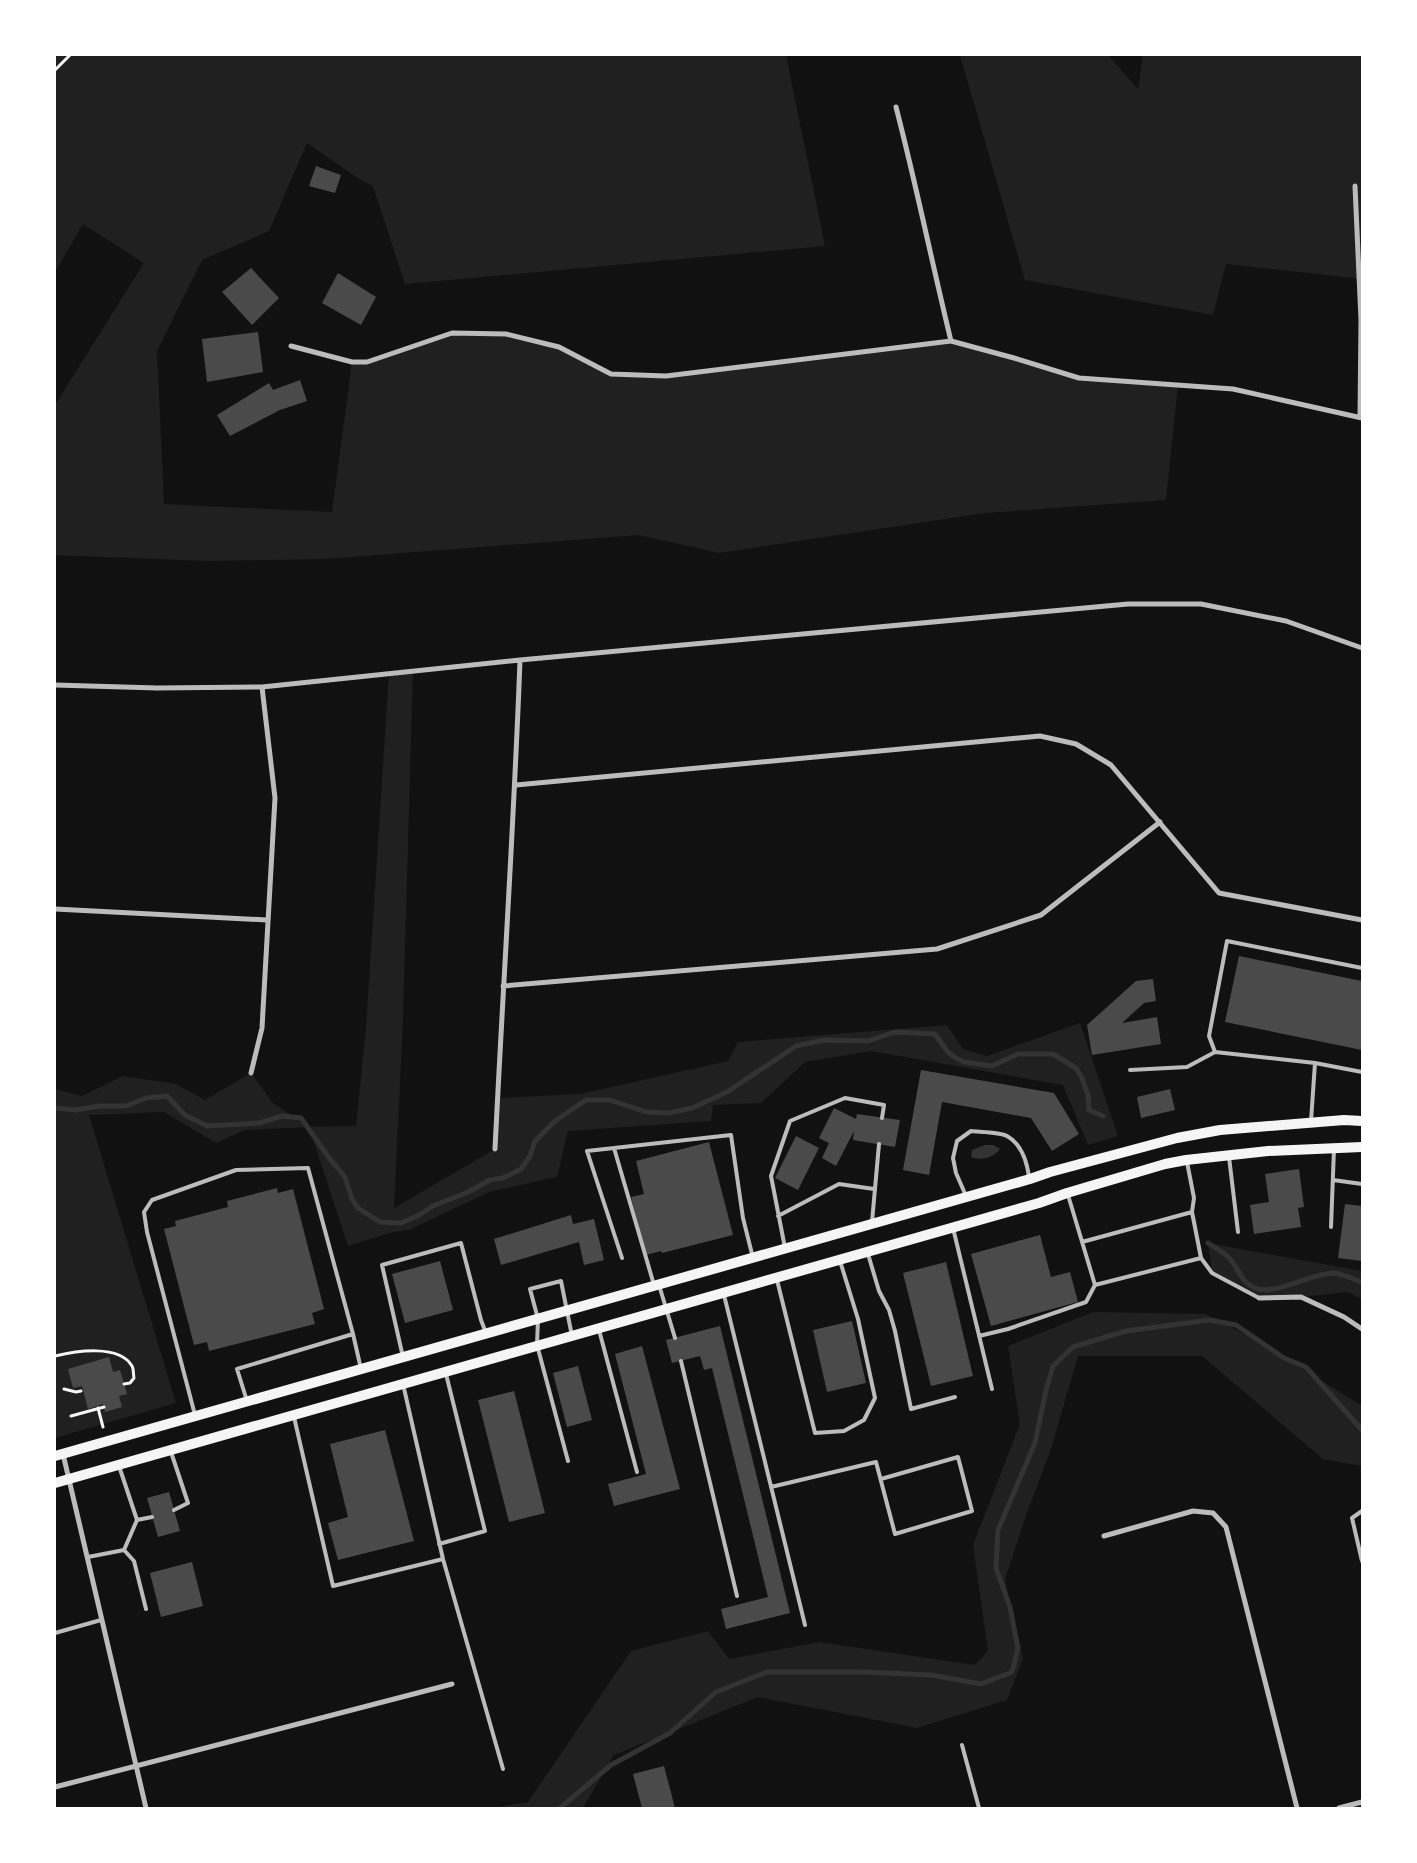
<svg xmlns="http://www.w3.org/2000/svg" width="1417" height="1863" font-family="Barlow,sans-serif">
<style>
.green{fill:#202020}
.water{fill:#333}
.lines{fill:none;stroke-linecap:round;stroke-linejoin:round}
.stream{stroke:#333;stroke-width:5}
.building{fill:#4a4a4a}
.path{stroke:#f5f5f5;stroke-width:3}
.service{stroke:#bcbcbc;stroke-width:4}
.minor{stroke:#bcbcbc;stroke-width:5}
.secondary{stroke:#f5f5f5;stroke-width:10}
</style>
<rect width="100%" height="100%" fill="#111"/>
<path class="green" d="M55,55H786L825,246L405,284L373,186L359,179L307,143L269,231L202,260L157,351L164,504L332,512L352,362H367L452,333L506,334L559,347L611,374L666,376L951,341L1079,378L1178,385L1166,500L985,513L719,553L639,535L324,559L207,561L55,555V405L144,263L83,224L55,272Z
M960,55H1108L1138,89L1143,55H1362V279L1226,264L1213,315L1025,280Z
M413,671L403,1020L394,1208L495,1149L498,1098L580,1094L728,1061L738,1042L947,1025L963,1049L987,1056L1080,1023L1118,1136L1088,1145L1063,1085L871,1051L805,1062L761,1103L713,1105L711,1121L568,1131L557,1177L489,1192L409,1230L393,1232L348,1246L309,1127L245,1130L216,1143L164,1112L89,1115L176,1403L55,1438V1089L82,1096L123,1076L176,1084L205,1100L251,1073L273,1103L309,1127L356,1126L366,1028L389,673Z
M1208,1243L1362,1271V1299L1348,1292L1301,1297L1259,1298L1212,1273Z
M1093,1312L1205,1314L1260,1342L1362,1406V1466L1323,1459L1202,1356H1078L1051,1449L1025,1518L1005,1580L1023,1659L1007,1700L917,1728L758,1697L614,1755L583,1808H491L528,1802L631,1651L708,1631L729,1659L819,1642L975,1665L988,1651L973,1545L1020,1424L1008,1346Z"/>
<path class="water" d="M985,1145H993L1000,1149C993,1158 981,1161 971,1157L972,1150Z"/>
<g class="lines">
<path class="stream" d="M55,1108L76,1110L99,1106H126L146,1098L167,1096L185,1115L207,1126L259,1123L282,1116L301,1118L330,1159L345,1177L352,1199L358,1208L380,1222L401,1223L419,1215L433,1206L466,1193L490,1180L503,1178L521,1169L530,1156L535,1141L555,1121L586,1100H610L646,1112L669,1113L692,1108L727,1092L796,1046L824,1040L868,1041L895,1032L935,1034L947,1051L954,1057L964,1062L992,1066L1018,1054H1053L1076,1068L1082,1078L1088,1095L1089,1110L1103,1116
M1208,1243C1215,1248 1225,1253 1230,1259C1240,1270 1241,1284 1258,1289C1278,1294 1310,1274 1333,1273C1341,1273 1354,1280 1362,1282
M560,1808L611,1765L670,1733L716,1692L767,1672H863L931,1675L981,1684L1012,1672L1018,1648L1010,1607L996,1568L998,1530L1035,1443L1046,1390L1053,1366L1073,1347L1126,1331L1210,1320L1236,1325L1284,1358L1306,1367L1362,1430"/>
</g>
<path class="building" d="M316,166L341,175L335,193L309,186Z
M251,268L279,298L252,325L222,292Z
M338,273L376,297L361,325L322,303Z
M258,332L263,372L207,382L202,339Z
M300,380L307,401L280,410L230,436L217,415L269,383L273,390Z
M1239,956L1362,981V1050L1225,1022Z
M1153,979L1156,1001L1144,1003L1122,1023L1157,1017L1161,1044L1092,1055L1087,1025L1136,981Z
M921,1070L1054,1093L1079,1134L1052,1151L1031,1118L942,1102L929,1175L903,1170Z
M1170,1089L1175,1110L1141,1118L1137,1097Z
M834,1108L856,1119L857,1114L900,1120L895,1147L853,1140L854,1131L836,1166L822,1158L829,1143L819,1138Z
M796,1136L819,1148L798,1190L775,1178Z
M709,1142L733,1235L662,1253L661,1251L646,1255L631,1197L644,1194L636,1161Z
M1299,1169L1304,1207L1298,1208L1301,1227L1254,1234L1250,1205L1269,1202L1265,1174Z
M277,1188L278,1193L293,1189L324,1309L312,1313L315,1324L209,1351L207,1342L194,1345L164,1229L176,1226L175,1221L228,1207L227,1201Z
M1345,1204L1362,1206V1261L1338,1258Z
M571,1215L573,1224L594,1219L604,1260L584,1265L579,1242L501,1265L494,1239Z
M1040,1235L1051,1277L1070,1272L1078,1302L991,1326L971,1254Z
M440,1261L453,1310L405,1323L392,1274Z
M946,1262L973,1376L931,1386L903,1273Z
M852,1321L866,1383L827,1392L813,1330Z
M720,1326L790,1613L726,1629L721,1609L768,1597L712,1368L704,1370L700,1356L672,1363L666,1340Z
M642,1346L680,1489L614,1506L608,1484L646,1474L615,1354Z
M109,1357L113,1372L120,1370L127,1394L119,1396L122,1407L105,1412L103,1404L88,1409L82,1386L73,1388L68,1369Z
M578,1366L592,1420L567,1427L553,1373Z
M514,1391L545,1513L509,1522L478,1400Z
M385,1430L414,1541L338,1560L328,1523L348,1517L330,1444Z
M169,1492L180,1531L158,1537L147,1498Z
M192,1562L203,1606L161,1617L150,1573Z
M664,1766L675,1808H642L633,1774Z"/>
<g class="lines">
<path class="path" d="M55,70L70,55
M55,1356C76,1351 119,1344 132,1366C134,1369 133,1374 134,1378L130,1383L124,1384
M64,1389L76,1392L81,1391
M98,1408L103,1427
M71,1416L104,1407"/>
<path class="service" d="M1215,1052L1209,1036L1227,941L1362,968
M1315,1063L1362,1072
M1130,1070L1187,1067L1215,1052L1315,1063L1311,1121
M614,1148L587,1151L622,1258
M1229,1157L1238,1232
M1333,1180L1362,1184
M1068,1195L1095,1285L1201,1258L1192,1212L1194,1198L1187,1162
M966,1196L956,1173L953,1158L957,1141L971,1131C980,1132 1000,1132 1007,1136C1021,1144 1027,1162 1029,1177
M778,1216L839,1184L874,1189
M872,1222L879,1144
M1331,1227L1334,1149
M953,1228L992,1389
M1082,1242L1192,1212
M785,1248L771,1176L790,1121L845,1098L884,1105L882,1118
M868,1254L879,1291L889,1310L895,1331L911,1409L955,1397
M1201,1258L1212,1273L1259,1298
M777,1280L815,1433L844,1431L864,1420L875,1398L858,1319L840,1261
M654,1285L614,1148L731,1135L743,1218L753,1258
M659,1285L675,1338
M724,1295L805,1625
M599,1330L637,1472
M979,1336L1008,1329L1086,1302L1095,1285
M403,1357L382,1265L461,1243L481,1320L486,1333
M681,1361L737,1596
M403,1384L443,1559L503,1769
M247,1401L237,1369L353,1334L361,1369
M195,1415L147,1232L144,1212L152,1200L236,1170L308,1168L353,1334
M294,1417L333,1586L443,1559
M171,1452L188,1503L174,1510
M568,1461L537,1345L538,1319L530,1289L561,1281L572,1336
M119,1466L137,1520L152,1517
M771,1487L876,1462L895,1534L972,1511L958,1457L881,1479
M1362,1511L1352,1518L1362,1561
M439,1544L485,1531L446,1374
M124,1550L134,1561L146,1609
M88,1557L124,1550L137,1520
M55,1633L101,1620
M962,1745L979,1808"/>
<path class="minor" d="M896,107C916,184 932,263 951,341
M1355,186L1361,320L1360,417
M291,346L352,362H367L452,333L506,334L559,347L611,374L666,376L951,341L1014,358L1079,378L1233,389L1362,418
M55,685L157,688L262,687L520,660L1128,604H1201L1286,621L1362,648
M516,785L1040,736L1076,744L1111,765L1219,893L1362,920
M55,909L267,920
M503,986L937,949L1041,915L1160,822
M251,1073L262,1028L275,798L262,687
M495,1149C503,986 514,823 520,660
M1259,1298L1301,1297L1344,1317L1362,1329
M63,1454L146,1808
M1104,1536L1193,1511L1213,1513L1226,1527L1297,1808
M55,1787L452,1684
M1339,1808L1362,1802"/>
<path class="secondary" d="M55,1456L1030,1179L1050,1172L1177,1138L1220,1130L1344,1120L1362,1121
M55,1483L1039,1203L1067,1193L1165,1164L1186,1160L1268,1151L1362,1147"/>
</g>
<rect width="1417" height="1863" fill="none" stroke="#ffffff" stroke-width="112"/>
</svg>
